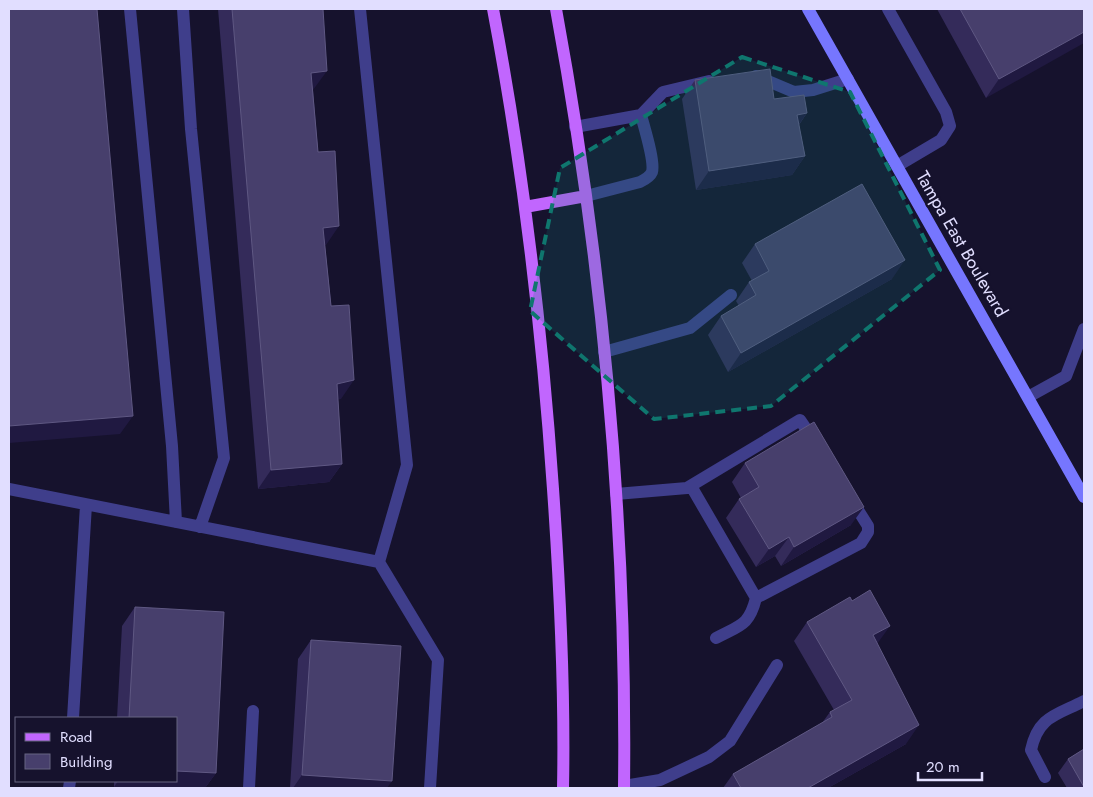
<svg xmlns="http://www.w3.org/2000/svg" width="1093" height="797" font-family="Jost,sans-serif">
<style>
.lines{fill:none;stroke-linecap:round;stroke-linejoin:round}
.service{stroke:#3f3e8b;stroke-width:12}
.secondary{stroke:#7676fe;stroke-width:12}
.primary{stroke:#c166fe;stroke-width:12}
.wall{fill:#342b5a}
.shaded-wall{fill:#201941}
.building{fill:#473f6c;stroke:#5f5883}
.marked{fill:#0f766e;fill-opacity:0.2;stroke:#0f766e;stroke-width:4;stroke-dasharray:10 6;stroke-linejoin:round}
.labels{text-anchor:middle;stroke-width:4.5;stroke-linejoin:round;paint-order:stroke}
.street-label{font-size:18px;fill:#e1deff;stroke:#16122d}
</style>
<rect width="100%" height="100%" fill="#16122d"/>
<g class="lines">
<path class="service" d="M130,9L172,446L176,522
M183,9L191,129L224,458L200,527
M360,9L407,465L379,562L438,660L430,788
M888,9L946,112L950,126L941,140L897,166
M756,76L794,92L813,90L848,79
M575,127L641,115L663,92L709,81
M586,196L640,182C644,180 650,177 652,172C655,161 644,127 641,115
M604,352L690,328L731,295
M1028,397L1066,376L1084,329
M691,486L756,598C749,626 740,625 716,638
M9,489L379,562
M616,494L687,488L800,420L815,442
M756,598L861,543L868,532V526L851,499
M73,718L86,505
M1045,777L1031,750C1038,716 1057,715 1084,701
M624,786L660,780L709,757L730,741L777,665
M69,788L70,781
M249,788L253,711"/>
<path class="secondary" d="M808,9L1084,497"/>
<path class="primary" d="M493,9C523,167 542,328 553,489C560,589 565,688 563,788
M556,9C603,265 627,527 624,788
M525,207L586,196"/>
</g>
<path class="wall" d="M218,9H323L313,90L326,245H325L341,399H338L342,464L329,482L258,489Z
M937,9H1084L986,98Z
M695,80L774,99L807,113L799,125L805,156L792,175L696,190L682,99Z
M755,244L892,279L728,372L708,335L721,316L739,306L736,301L749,282L752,281L742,263Z
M745,463L851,525L781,566L775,556L756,567L726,518L739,499L741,498L732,482Z
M135,607L216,773L205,788H130L114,787V781H176V718H117L122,626Z
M807,622L877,644L906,744L828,788H723L733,774L822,723L830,712L834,710L794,641Z
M311,640L387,788H290L298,659Z
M1084,749V788H1067L1058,773L1068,759Z"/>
<path class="shaded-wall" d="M1084,32V43L986,98L999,79Z
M327,71L313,90L298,91L311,73Z
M807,113L794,131L797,115Z
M805,156L792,175L696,190L709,171Z
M339,226L326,245L310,247L323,228Z
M905,260L892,279L728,372L741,353Z
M354,380L341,399L324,402L337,384Z
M133,416L120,434L9,443V426Z
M342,464L329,482L258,489L271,470Z
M864,507L851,525L781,566L794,547Z
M789,537L775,556L756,567L769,549Z
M890,626L877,644L873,635Z
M919,725L906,744L828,788H808Z
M176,771L216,773L205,788H130L114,787L118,781H176Z
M302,775L392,781L387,788H293Z"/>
<path class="building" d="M9,9H97L133,416L9,426Z
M232,9H323L327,71L311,73L318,152L335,151L339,226L323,228L331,306L349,305L354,380L337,384L342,464L271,470Z
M960,9H1084V32L999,79Z
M770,69L774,99L804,95L807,113L797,115L805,156L709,171L695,80Z
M862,184L905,260L741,353L721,316L756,295L749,282L769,271L755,244Z
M814,422L864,507L794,547L789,537L769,549L739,499L759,487L745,463Z
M870,590L890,626L873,635L919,725L808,788H741L733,774L832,717L830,712L852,700L807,622L850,597L852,601Z
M135,607L224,612L216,773L176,771V718H129Z
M311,640L401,646L392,781L302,775Z
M1084,749V787L1068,759Z"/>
<path class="marked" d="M742,57L850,92L940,270L771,406L654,419L530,311L560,168Z"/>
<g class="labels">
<g class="street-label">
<text transform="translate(962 244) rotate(60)" y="6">Tampa East Boulevard</text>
</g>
</g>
<rect width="1093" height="797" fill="none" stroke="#e1deff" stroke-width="20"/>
<rect x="15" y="717" width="162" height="65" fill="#16122d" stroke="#676481"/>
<rect x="25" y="733" width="25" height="8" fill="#c166fe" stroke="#676481"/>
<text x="60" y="742" font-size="15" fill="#e1deff">Road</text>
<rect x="25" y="754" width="25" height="15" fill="#473f6c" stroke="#676481"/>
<text x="60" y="767" font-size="15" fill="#e1deff">Building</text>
<path d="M918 772v8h64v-8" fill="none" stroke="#e1deff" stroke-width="2.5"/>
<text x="926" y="772" font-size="15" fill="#e1deff" stroke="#16122d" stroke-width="4" paint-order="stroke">20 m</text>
</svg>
